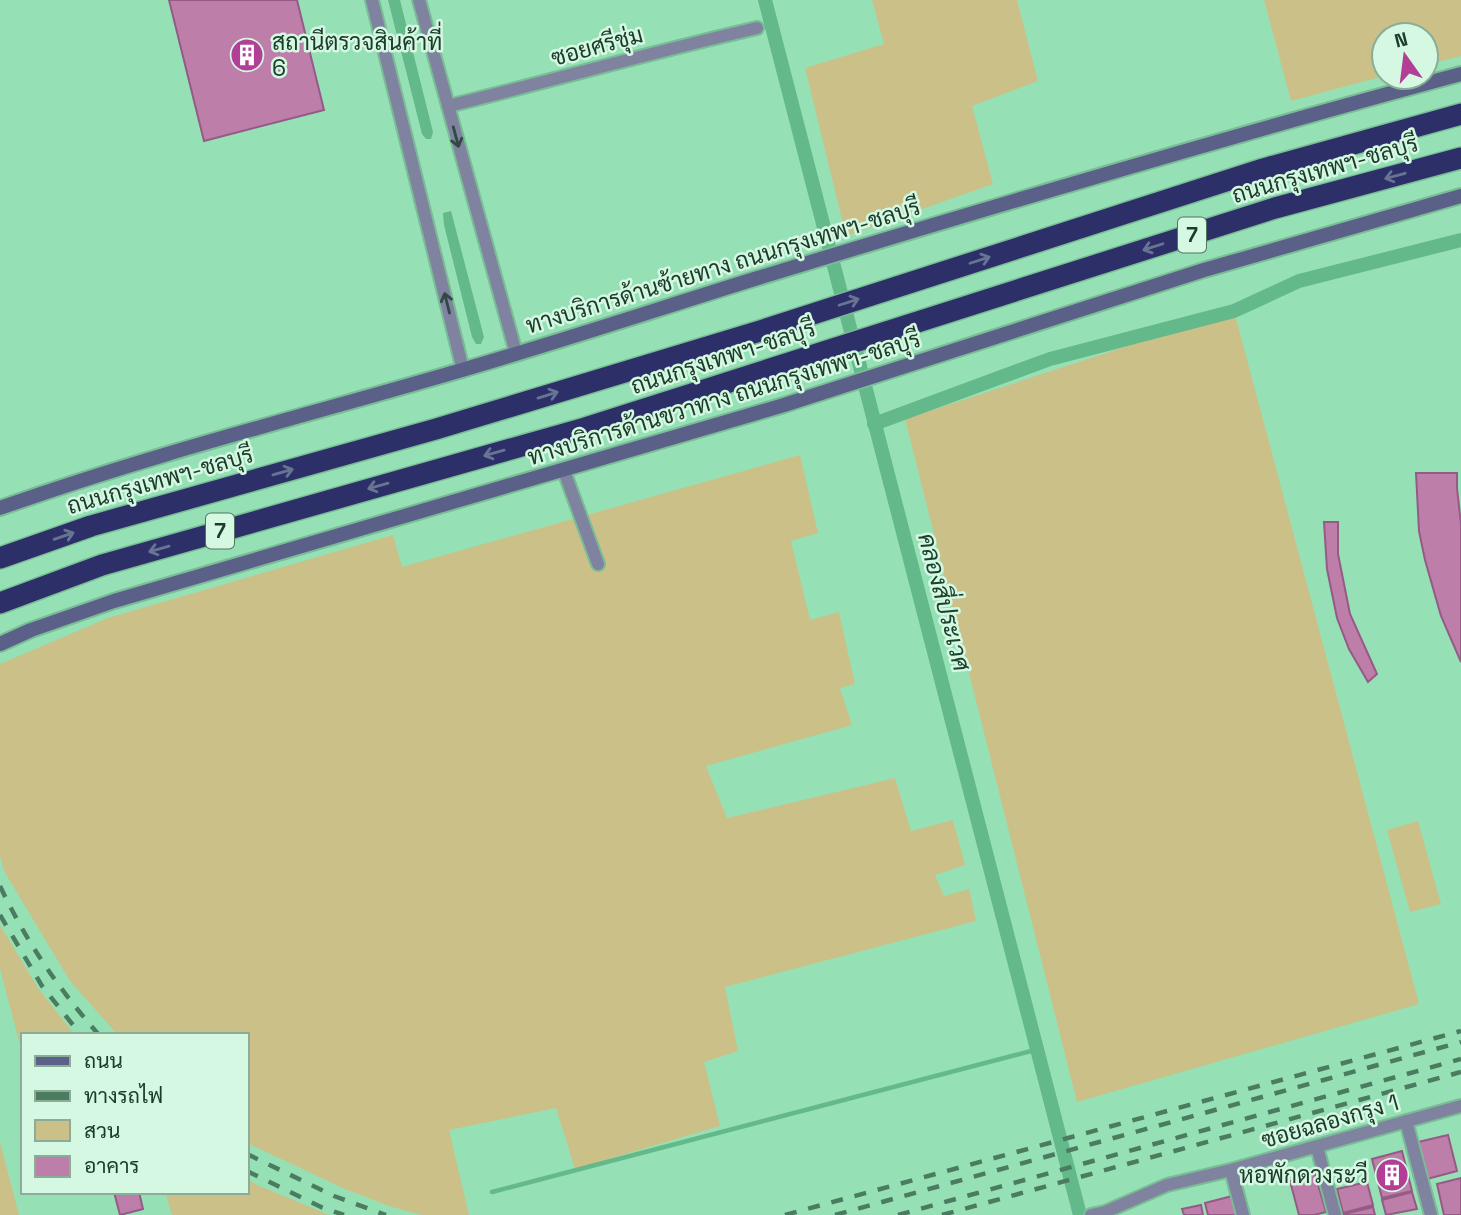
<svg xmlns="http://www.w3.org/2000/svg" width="1461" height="1215" font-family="'Space Grotesk',Sarabun,sans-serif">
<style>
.green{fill:#cbc088}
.water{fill:#63b98a}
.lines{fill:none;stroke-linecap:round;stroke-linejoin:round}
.stream{stroke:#63b98a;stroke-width:4.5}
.canal{stroke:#63b98a;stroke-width:14}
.building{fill:#bd7eaa;stroke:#955a85;stroke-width:2}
.street-casing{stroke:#7abc96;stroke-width:16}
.secondary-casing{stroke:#7abc96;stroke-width:18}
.highway-casing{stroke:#7abc96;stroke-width:24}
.street{stroke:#7f83a0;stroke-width:12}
.secondary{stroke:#5b6089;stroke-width:14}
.highway{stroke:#2d2f68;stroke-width:21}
.rail{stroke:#4b7c60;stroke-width:4.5;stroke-dasharray:12 12;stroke-linecap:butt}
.oneway{stroke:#304942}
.oneway2{stroke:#677593}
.labels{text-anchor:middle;stroke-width:5;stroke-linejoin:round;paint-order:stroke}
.shield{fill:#d4f8e2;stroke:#537461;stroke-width:2}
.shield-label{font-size:21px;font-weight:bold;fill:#1c3b2a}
.poi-label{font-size:23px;fill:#1c3b2a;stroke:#d4f8e2;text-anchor:start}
.street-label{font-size:23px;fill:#1c3b2a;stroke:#d4f8e2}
.water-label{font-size:24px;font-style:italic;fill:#1c412d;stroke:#d4f8e2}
</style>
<rect width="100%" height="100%" fill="#95e1b5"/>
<path class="green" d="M872,0H1017L1038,81L972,106L993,184L846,236L805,68L884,44Z
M1264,0H1461V56L1426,65V35H1384V76L1291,101Z
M1234,311L1419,1004L1077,1102L905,419Z
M800,455L818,533L791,541L810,620L839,612L855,684L840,688L852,725L706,766L727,818L895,778L911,831L953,820L965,865L935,875L944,896L969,889L976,921L725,987L738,1051L704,1062L720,1126L575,1169L556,1108L449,1130L469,1215H421L389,1206L345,1189L247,1143V1035H118L70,981L4,871L0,857V664L108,618L393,535L402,567Z
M1418,821L1441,904L1410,912L1387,830Z
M0,925L38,988L75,1035H31L26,1032V1035H23V1056L0,969Z
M0,1142L19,1215H0Z
M247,1179L255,1184L329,1215H172L165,1192H247Z"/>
<path class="water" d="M388,0H400L433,132L431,139H426L422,134Z
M451,211L484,337L481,344H476L472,337L444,225L443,213Z"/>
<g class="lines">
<path class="stream" d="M492,1192L1035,1050"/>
<path class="canal" d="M765,0L1080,1215
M874,424L1050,359L1234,311L1299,281L1461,240"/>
</g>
<path class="building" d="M169,0H297L324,110L204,141Z
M1416,473H1457V488L1461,524V662L1441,616L1425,560L1419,531Z
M1324,522H1338V554L1350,614L1377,674L1368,682L1349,649L1337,618L1327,569Z
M1448,1135L1457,1171L1427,1179L1418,1142Z
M1402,1151L1412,1191L1382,1198L1372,1159Z
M1315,1174L1326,1212L1314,1215H1299L1290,1181Z
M1461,1178V1215H1444L1437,1184Z
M1367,1182L1373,1205L1343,1213L1337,1189Z
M114,1192H139L143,1209L120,1215Z
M1412,1192L1417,1209L1386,1215L1382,1200Z
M1232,1196L1236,1215H1208L1205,1203Z
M1201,1205L1203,1215H1184L1182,1209Z
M1373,1207L1375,1215H1344V1214Z"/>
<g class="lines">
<defs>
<path id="street" d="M372,0L463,370
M419,0L516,353
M448,106C551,81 653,52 757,28
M564,471L598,564
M1406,1121L1431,1215
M1317,1147L1335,1215
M1231,1170L1243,1215
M1091,1215L1105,1212L1167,1185L1231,1170L1461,1106"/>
<path id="secondary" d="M0,508C152,454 308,415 462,370C558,342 652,311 748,281C984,209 1222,138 1461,74
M0,644L31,630L114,601L784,405L1204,270L1461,196"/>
<path id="highway" d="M0,558L91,526L436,429L760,331L1263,169L1461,114
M0,603L102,565L585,428L1275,208L1461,158"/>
</defs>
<use href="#street" class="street-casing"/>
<use href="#secondary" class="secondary-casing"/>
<use href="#highway" class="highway-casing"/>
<use href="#street" class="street"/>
<use href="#secondary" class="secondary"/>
<use href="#highway" class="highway"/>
<path class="rail" d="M0,886C27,943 58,988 99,1035
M0,915L42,986L81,1035
M247,1154L334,1196L386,1215
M247,1171L321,1207L344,1215
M785,1215L1461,1031
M835,1215L1461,1042
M898,1215L1461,1059
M942,1215L1461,1072"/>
</g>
<defs><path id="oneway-shaft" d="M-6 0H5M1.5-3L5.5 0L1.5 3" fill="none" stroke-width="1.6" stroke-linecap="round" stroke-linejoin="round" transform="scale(1.75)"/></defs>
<g class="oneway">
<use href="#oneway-shaft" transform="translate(456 137) rotate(75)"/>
<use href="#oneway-shaft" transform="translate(447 303) rotate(-104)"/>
</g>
<g class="oneway2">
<use href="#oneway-shaft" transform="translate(1395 176) rotate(165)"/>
<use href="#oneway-shaft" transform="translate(1153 247) rotate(162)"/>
<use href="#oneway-shaft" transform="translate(980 260) rotate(-18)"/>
<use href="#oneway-shaft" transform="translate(849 302) rotate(-18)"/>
<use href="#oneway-shaft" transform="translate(548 395) rotate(-17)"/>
<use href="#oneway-shaft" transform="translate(494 453) rotate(164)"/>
<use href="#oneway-shaft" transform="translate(283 472) rotate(-16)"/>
<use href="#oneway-shaft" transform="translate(378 486) rotate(164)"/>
<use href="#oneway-shaft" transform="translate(64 536) rotate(-19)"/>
<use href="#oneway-shaft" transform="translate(159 549) rotate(164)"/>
</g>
<defs>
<symbol id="building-disc" viewBox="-11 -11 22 22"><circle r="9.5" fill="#b23e96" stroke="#d4f8e2"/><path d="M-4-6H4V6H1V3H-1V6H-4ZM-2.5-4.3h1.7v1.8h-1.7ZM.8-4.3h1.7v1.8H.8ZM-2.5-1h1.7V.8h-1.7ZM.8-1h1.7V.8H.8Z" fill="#fff"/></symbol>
</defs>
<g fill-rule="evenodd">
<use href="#building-disc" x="228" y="36" width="38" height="38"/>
<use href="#building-disc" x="1373" y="1156" width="38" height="38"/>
</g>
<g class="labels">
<g class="shield">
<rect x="1178" y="217.5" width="28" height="35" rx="5"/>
<rect x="206" y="513.5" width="28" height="35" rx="5"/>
</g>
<g class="shield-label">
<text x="1192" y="242">7</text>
<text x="220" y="538">7</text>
</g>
<g class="poi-label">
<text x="272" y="50">สถานีตรวจสินค้าที่<tspan x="272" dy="26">6</tspan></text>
<text x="1368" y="1183" text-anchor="end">หอพักดวงระวี</text>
</g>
<g class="street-label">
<text transform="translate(597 46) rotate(-15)" y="8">ซอยศรีชุ่ม</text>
<text transform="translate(1325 169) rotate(-16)" y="8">ถนนกรุงเทพฯ-ชลบุรี</text>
<text transform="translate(723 266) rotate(-17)" y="8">ทางบริการด้านซ้ายทาง ถนนกรุงเทพฯ-ชลบุรี</text>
<text transform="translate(723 357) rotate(-18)" y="8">ถนนกรุงเทพฯ-ชลบุรี</text>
<text transform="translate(724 398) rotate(-17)" y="8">ทางบริการด้านขวาทาง ถนนกรุงเทพฯ-ชลบุรี</text>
<text transform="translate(160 480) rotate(-16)" y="8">ถนนกรุงเทพฯ-ชลบุรี</text>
<text transform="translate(1330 1121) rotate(-16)" y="8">ซอยฉลองกรุง 1</text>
</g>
<g class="water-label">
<text transform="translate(944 602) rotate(75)" y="8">คลองสี่ประเวศ</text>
</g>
</g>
<rect x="21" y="1033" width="228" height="161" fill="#d4f8e2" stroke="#8aac98" stroke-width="2"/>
<rect x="35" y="1056" width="35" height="10" fill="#5b6089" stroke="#8aac98" stroke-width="2"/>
<text x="84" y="1068" font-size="21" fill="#1c3b2a">ถนน</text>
<rect x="35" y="1091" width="35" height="10" fill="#4b7c60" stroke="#8aac98" stroke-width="2"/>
<text x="84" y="1103" font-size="21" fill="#1c3b2a">ทางรถไฟ</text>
<rect x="35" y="1120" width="35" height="21" fill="#cbc088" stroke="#8aac98" stroke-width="2"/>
<text x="84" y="1138" font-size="21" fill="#1c3b2a">สวน</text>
<rect x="35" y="1156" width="35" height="21" fill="#bd7eaa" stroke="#8aac98" stroke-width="2"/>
<text x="84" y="1173" font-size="21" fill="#1c3b2a">อาคาร</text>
<g transform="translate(1405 56) rotate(346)"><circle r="33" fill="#d4f8e2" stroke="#8aac98" stroke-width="2"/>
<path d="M0-5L12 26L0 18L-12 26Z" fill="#b23e96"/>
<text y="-10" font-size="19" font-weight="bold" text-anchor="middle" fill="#1c3b2a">N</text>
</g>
</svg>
